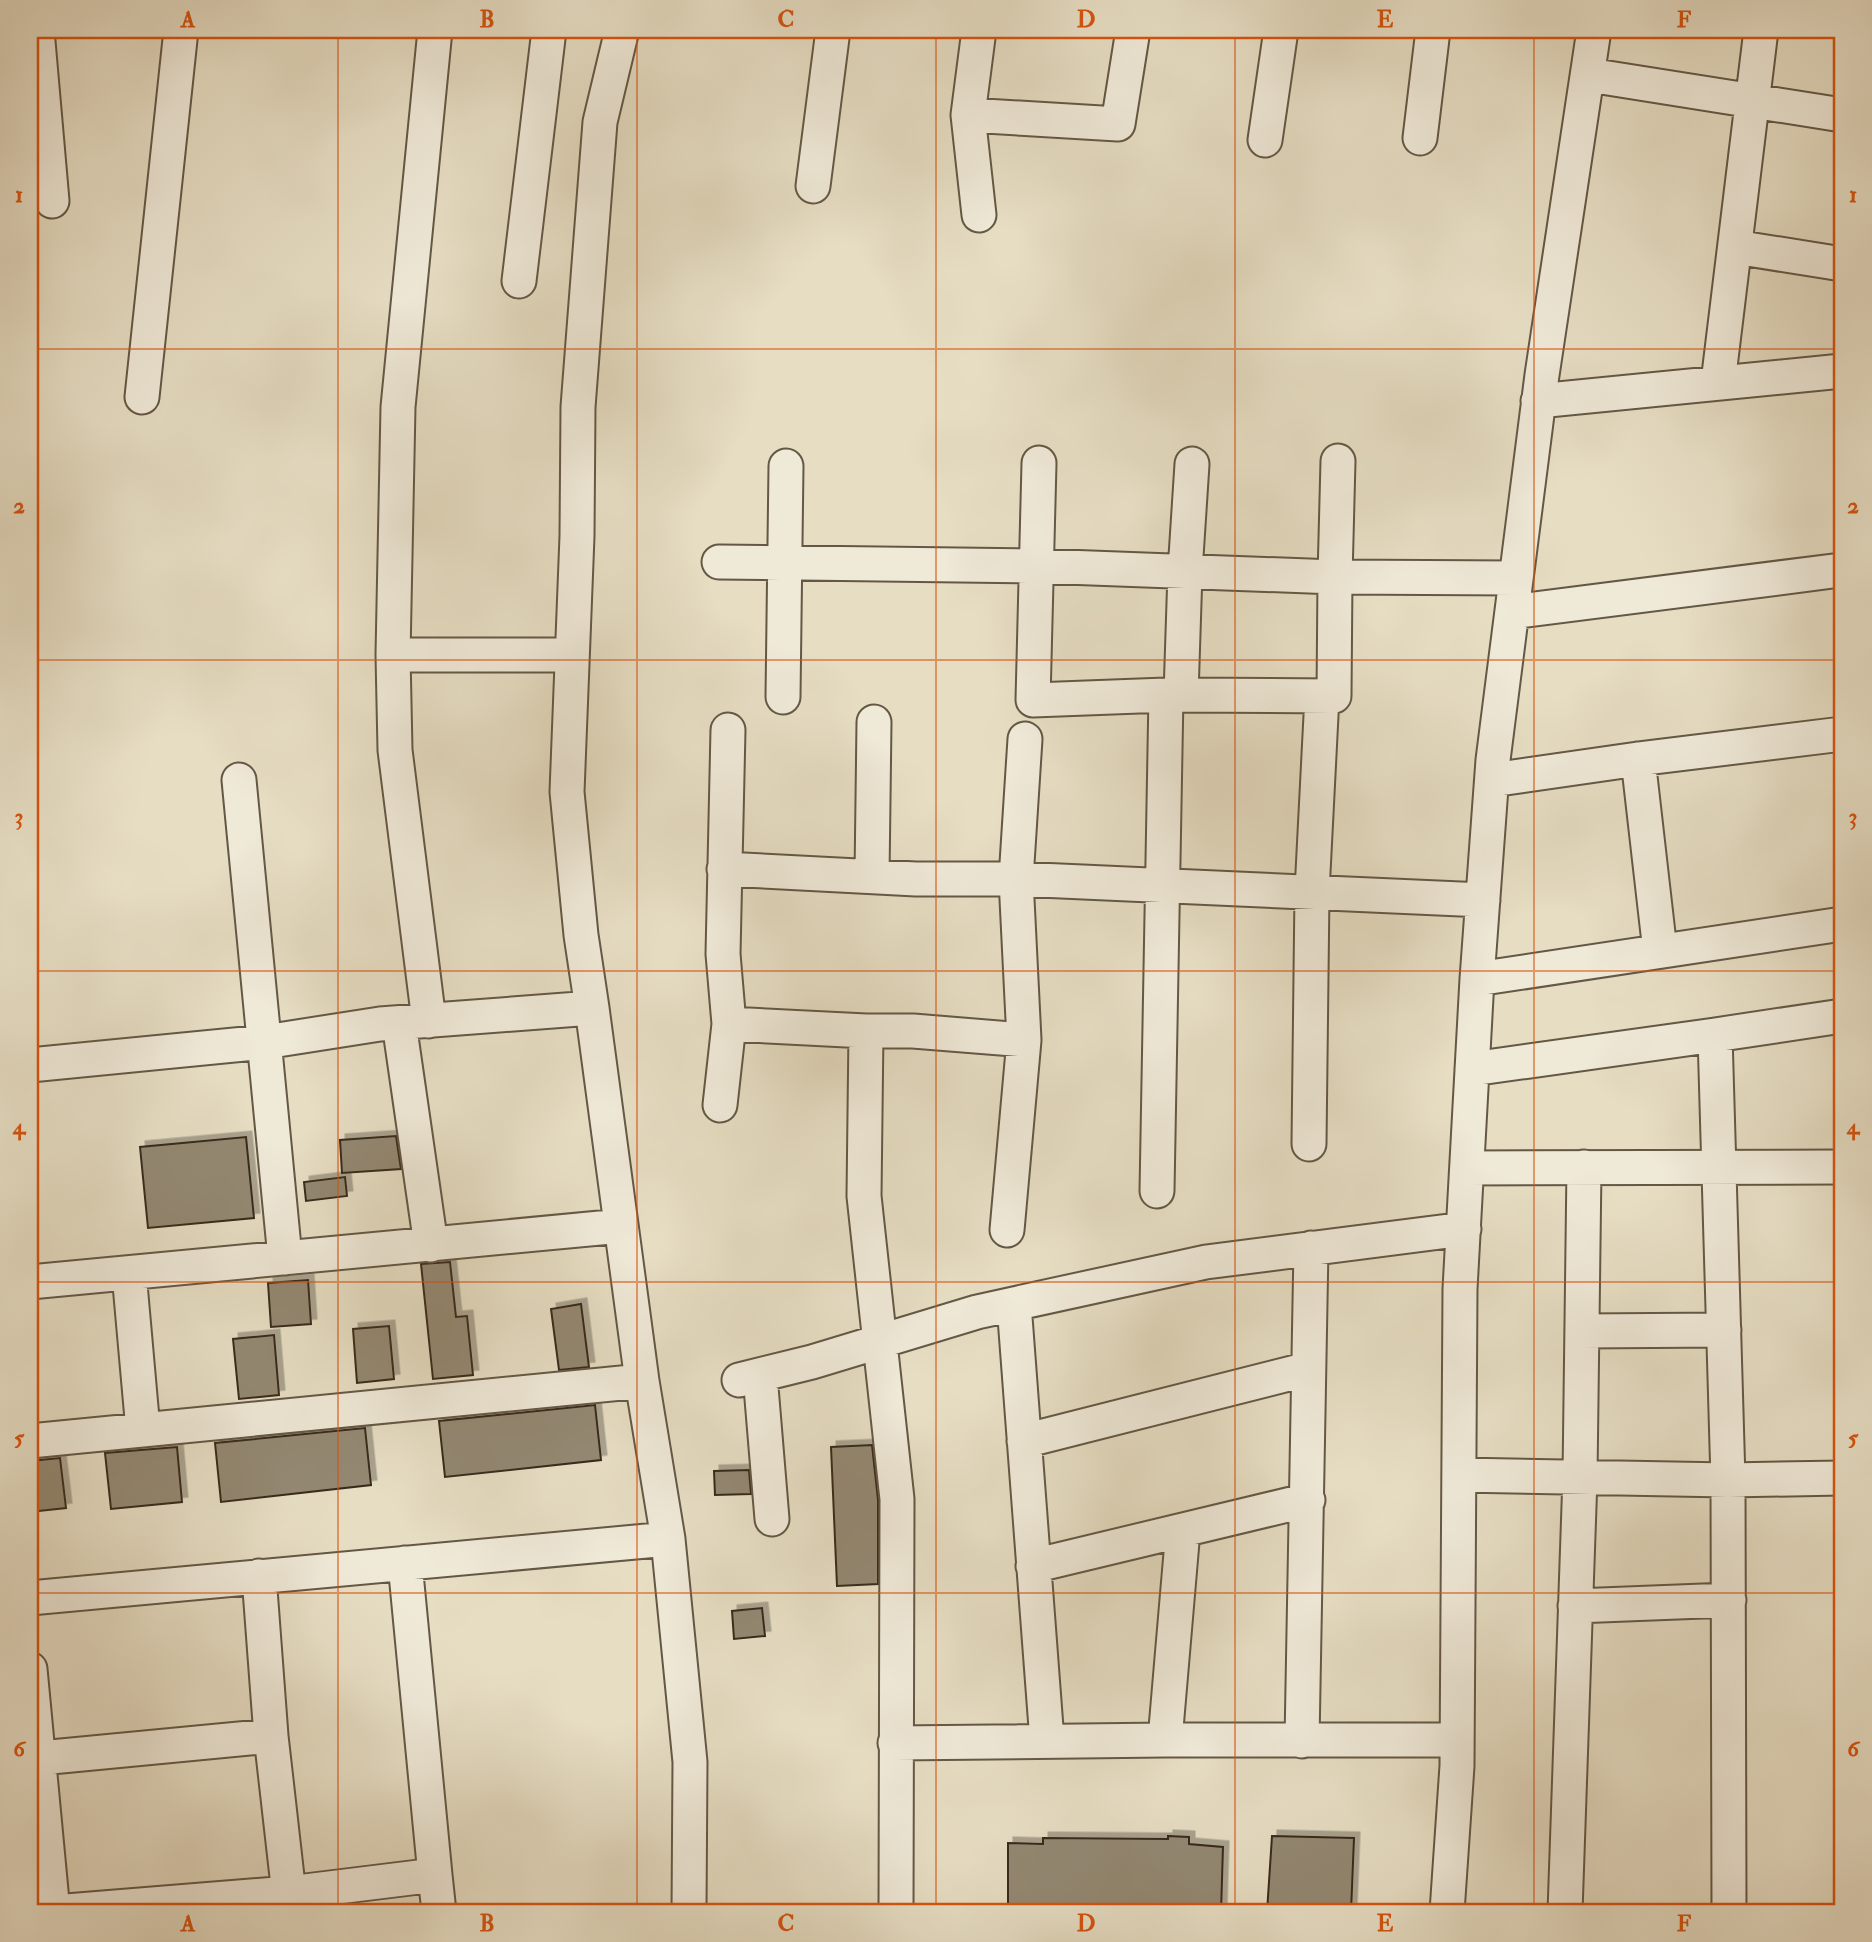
<svg xmlns="http://www.w3.org/2000/svg" width="1872" height="1942" font-family="'IM FELL Double Pica',serif">
<style>
.building{fill:#938872;stroke:#392b1b;stroke-width:2;filter:url(#shadow)}
.lines{fill:none;stroke-linecap:round;stroke-linejoin:round}
.minor-casing{stroke:#645845;stroke-width:37}
.minor{stroke:#efe9d8;stroke-width:33}
.grid{fill:none;stroke:#d6540e;stroke-width:2;stroke-opacity:0.55}
.neatline{fill:none;stroke:#d6540e;stroke-width:2.5}
.grid-label{font-size:23px;text-anchor:middle;font-weight:bold;fill:#d6540e}
</style>
<defs>
<filter id="shadow"><feDropShadow dx="5.5" dy="-5.5" stdDeviation="0" flood-color="#0004"/></filter>
</defs>
<rect width="100%" height="100%" fill="#e6ddc3"/>
<filter id="stains"><feTurbulence type="fractalNoise" baseFrequency=".00286" numOctaves="4"/><feColorMatrix values="0 0 0 0 .2 0 0 0 0 .09 0 0 0 0 .02 0 0 0 .5 -.17"/></filter>
<radialGradient id="worn" r=".72"><stop offset=".6" stop-color="#630" stop-opacity="0"/><stop offset="1" stop-color="#630" stop-opacity=".3"/></radialGradient>
<path class="building" d="M396,1136L401,1169L342,1173L340,1140Z
M246,1137L254,1218L148,1228L140,1147Z
M345,1177L347,1196L306,1201L304,1182Z
M450,1262L456,1317L467,1316L473,1375L433,1379L421,1264Z
M308,1280L311,1324L271,1327L268,1283Z
M581,1304L589,1367L559,1370L551,1309Z
M389,1326L394,1379L357,1383L353,1329Z
M274,1335L279,1395L239,1399L233,1339Z
M595,1405L601,1460L445,1477L439,1421Z
M365,1428L371,1485L221,1502L215,1443Z
M872,1445L878,1500V1584L837,1586L831,1447Z
M177,1447L182,1502L111,1509L105,1453Z
M60,1458L66,1508L30,1512V1461Z
M749,1470L751,1494L715,1495L714,1471Z
M762,1608L765,1636L734,1639L732,1611Z
M1168,1836L1189,1837V1844L1223,1847L1221,1912H1008V1843L1043,1844V1838L1168,1839Z
M1272,1836L1354,1838L1351,1912H1267Z"/>
<g class="lines">
<defs>
<path id="minor" d="M37,30L52,201
M1589,75L1842,115
M968,115L979,30
M1420,138L1433,30
M1265,140L1281,30
M813,186L833,30
M979,215L968,115L1118,124L1133,30
M1735,247L1842,264
M519,281L549,30
M1718,383L1761,30
M142,397L181,30
M1538,401L1842,371
M1338,461L1335,577L1516,578
M1039,463L1033,700L1166,695
M719,562L1029,566H1038L1335,577L1334,696L1181,695L1185,572L1192,464
M1512,612L1833,571
M393,655H572
M783,697L786,466
M728,730L723,954L729,1024
M1638,759L1660,951
M239,780L285,1258
M1492,780L1638,759L1842,734
M724,869L916,879H1016L1025,739
M872,876L874,722
M1477,979L1842,924
M592,1008L581,935L567,792L577,536L578,407L600,122L622,30
M429,1021L395,750L393,655L398,407L435,30
M399,1023L431,1245
M1715,1035L1842,1016
M30,1065L265,1042L380,1024L592,1008L642,1381L30,1441
M1472,1069L1715,1035L1728,1480L1729,1912
M720,1105L729,1024L866,1031
M1309,1144L1312,892L1322,696
M1467,1168L1842,1167
M1157,1191L1166,695H1181
M1007,1230L1024,1040L1016,879L1483,900
M129,1273L143,1430
M30,1282L621,1226
M1014,1304L1047,1741
M1582,1331L1724,1330
M760,1375L772,1519
M739,1380L812,1362L977,1312L1206,1262L1464,1229
M642,1381L668,1539L690,1762L689,1912
M1024,1441L1308,1369
M1459,1475L1728,1480L1842,1478
M405,1563L435,1875
M1033,1566L1308,1500
M30,1598L668,1539
M1575,1606L1729,1600
M30,1669L53,1912
M271,1736L291,1912
M1165,1740L1183,1530
M1302,1741L1311,1248
M895,1743L1165,1740H1457
M30,1759L271,1736L259,1576
M54,1912L289,1893L435,1875L439,1912
M896,1912L897,1499L864,1196L866,1031H913L1024,1040
M1447,1912L1457,1766L1460,1289L1477,979L1493,760L1542,375L1594,30
M1565,1912L1580,1477L1584,1167"/>
</defs>
<use href="#minor" class="minor-casing"/>
<use href="#minor" class="minor"/>
</g>
<path class="grid" d="M338,30V1912M637,30V1912M936,30V1912M1235,30V1912M1534,30V1912M30,349H1842M30,660H1842M30,971H1842M30,1282H1842M30,1593H1842"/>
<rect width="1872" height="1942" fill="none" stroke="#e6ddc3" stroke-width="77"/>
<rect x="38" y="38" width="1796" height="1866" class="neatline"/>
<g class="grid-label">
<text x="188" y="27">A</text>
<text x="487" y="27">B</text>
<text x="786" y="27">C</text>
<text x="1086" y="27">D</text>
<text x="1385" y="27">E</text>
<text x="1684" y="27">F</text>
<text x="19" y="202">1</text>
<text x="1853" y="202">1</text>
<text x="19" y="513">2</text>
<text x="1853" y="513">2</text>
<text x="19" y="824">3</text>
<text x="1853" y="824">3</text>
<text x="19" y="1134">4</text>
<text x="1853" y="1134">4</text>
<text x="19" y="1445">5</text>
<text x="1853" y="1445">5</text>
<text x="19" y="1756">6</text>
<text x="1853" y="1756">6</text>
<text x="188" y="1931">A</text>
<text x="487" y="1931">B</text>
<text x="786" y="1931">C</text>
<text x="1086" y="1931">D</text>
<text x="1385" y="1931">E</text>
<text x="1684" y="1931">F</text>
</g>
<rect width="100%" height="100%" filter="url(#stains)"/>
<rect width="100%" height="100%" fill="url(#worn)"/>
</svg>
